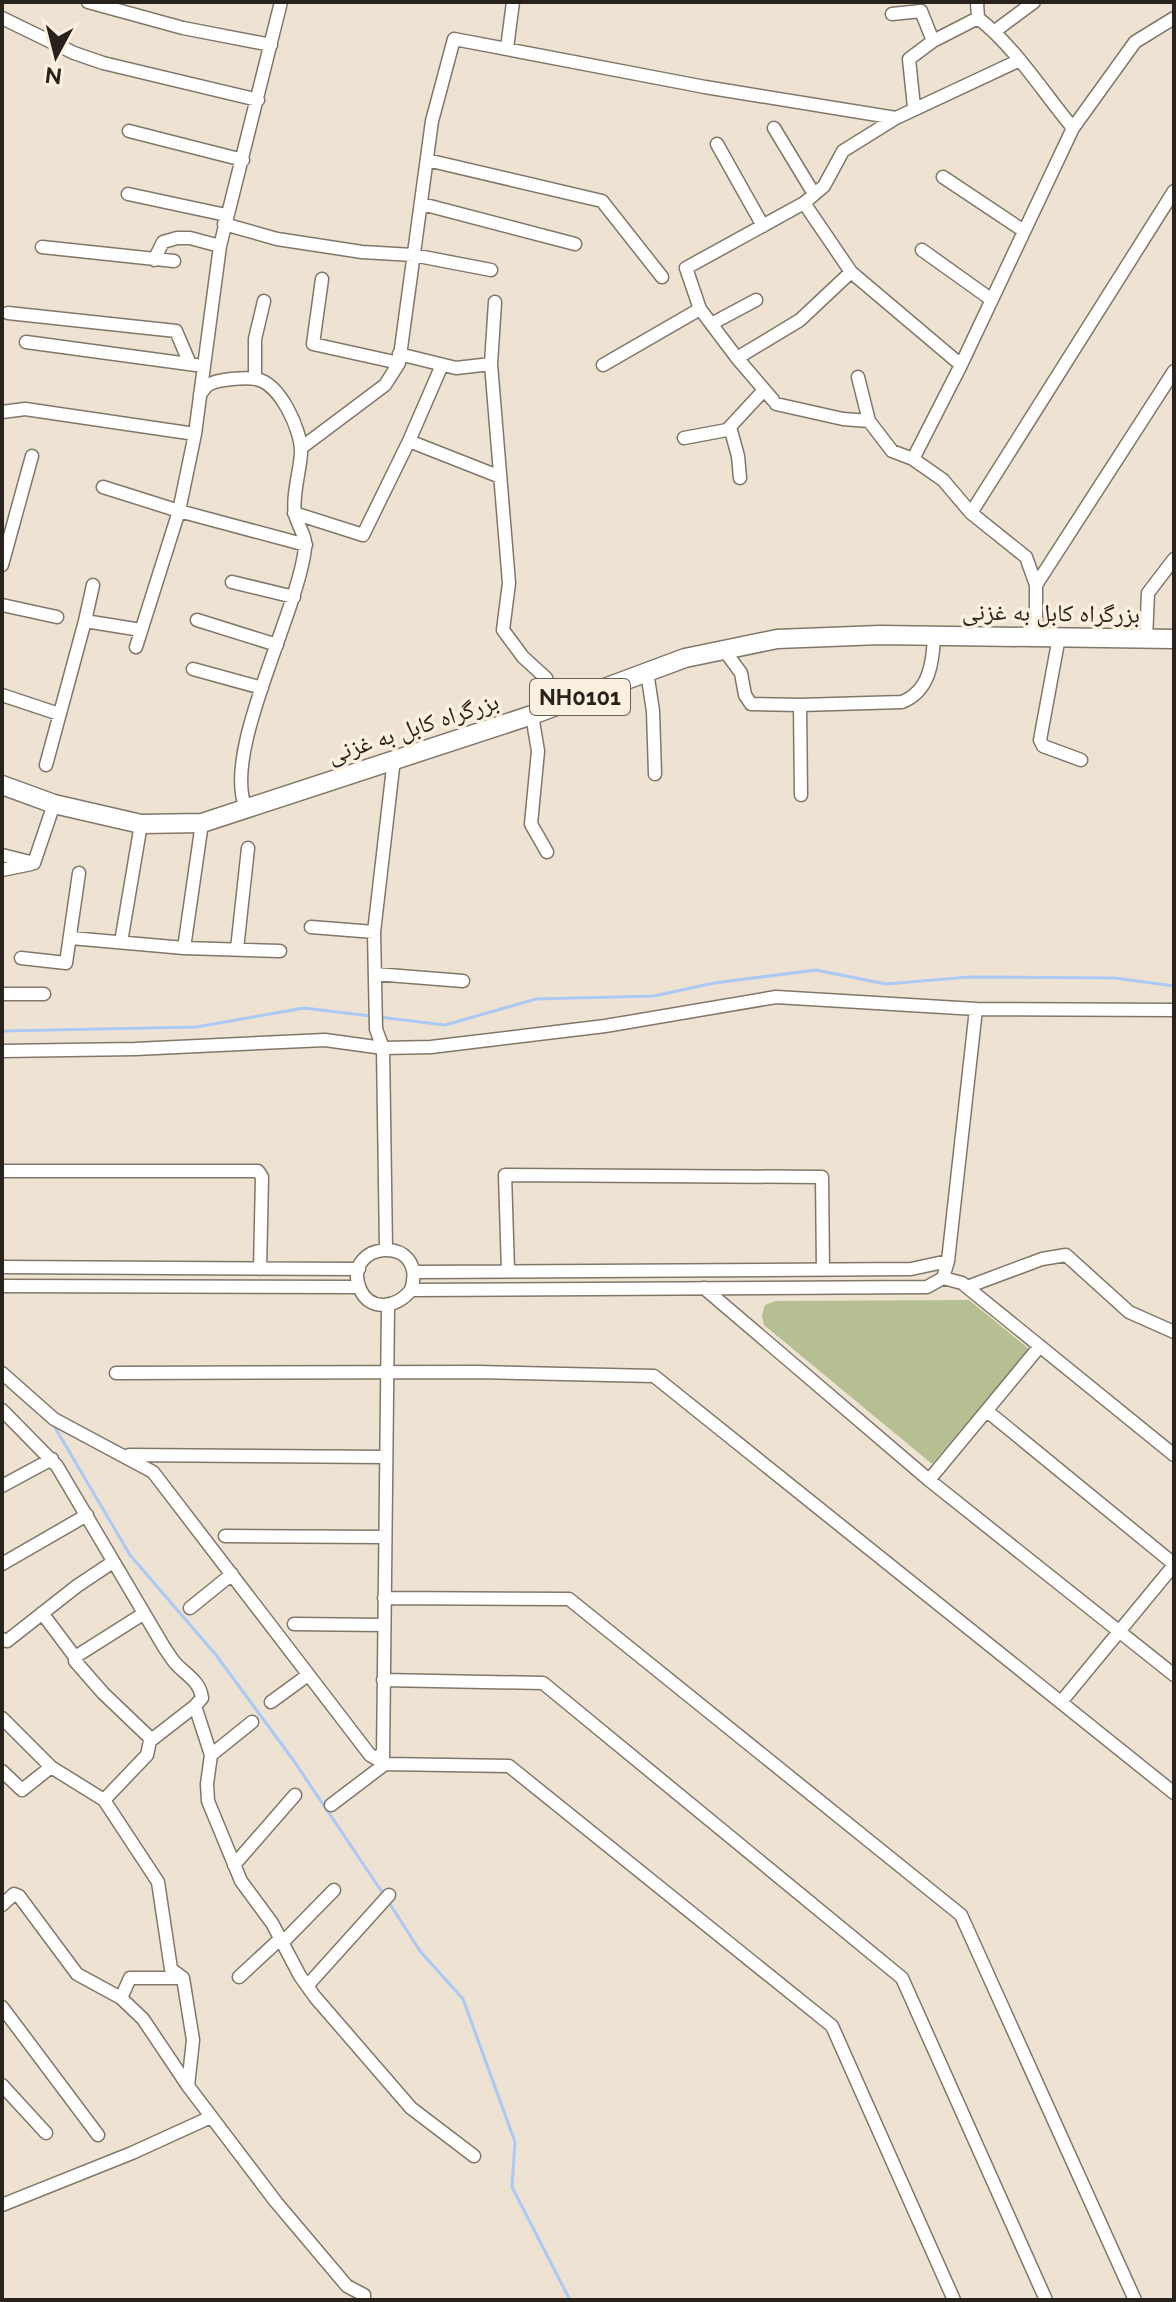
<svg xmlns="http://www.w3.org/2000/svg" width="1176" height="2302" font-family="Raleway,'Noto Naskh Arabic',sans-serif">
<style>
.green{fill:#b5bf91}
.lines{fill:none;stroke-linecap:round;stroke-linejoin:round}
.stream{stroke:#aac9f4;stroke-width:3}
.minor-casing{stroke:#817768;stroke-width:15}
.highway-casing{stroke:#817768;stroke-width:21}
.minor{stroke:#fff;stroke-width:12}
.highway{stroke:#fff;stroke-width:18}
.labels{text-anchor:middle;stroke-width:7;stroke-linejoin:round;paint-order:stroke}
.shield{fill:#fbf0e0;stroke:#676057;stroke-width:2}
.shield-label{font-size:22px;font-weight:bold;fill:#27221c}
.street-label{font-size:24px;fill:#27221c;stroke:#fbf0e0}
</style>
<rect width="100%" height="100%" fill="#eee3d2"/>
<path class="green" d="M969,1300L1029,1349L932,1464L764,1325L762,1315L765,1305L776,1301Z"/>
<g class="lines">
<path class="stream" d="M379,1017L445,1025L536,999L654,996L714,983L816,970L886,984L969,977L1115,978L1174,986
M2,1031L196,1027L304,1008L371,1016
M53,1424L130,1555L216,1655L294,1761L384,1895
M388,1901L420,1951L463,1999L515,2142L512,2187L570,2300"/>
<defs>
<path id="minor" d="M88,2L183,28L271,45
M977,2L978,18C1016,48 1042,91 1073,128
M892,14L921,11L933,41
M2,18L74,53L103,63L258,100
M995,31L1034,2
M507,48L513,2
M914,107L909,59L933,41L978,18
M774,128L814,194
M129,131L243,160
M717,144L763,226
M427,160L602,201L662,277
M943,177L1024,231
M128,194L226,215
M804,203L851,272L961,365
M422,204L575,244
M224,224L277,239L362,252L413,255L491,270
M42,247L174,261
M922,250L992,300
M154,260L163,242L177,238H190L220,246
M322,279L313,344L399,363
M495,302L491,364L509,583L503,630L523,657L546,678L557,706
M8,313L176,331L190,364
M713,323L756,300
M26,342L196,365
M399,354L456,368L491,364
M737,358L800,320L851,272
M603,365L700,309
M858,377L869,421L892,451L913,459L943,480L971,513L1026,557L1036,585V637
M255,378V339L264,301
M200,394C203,391 205,387 208,385C217,379 246,377 256,379C280,383 302,431 301,453C300,472 292,495 295,514C297,525 307,536 305,548C298,613 221,753 246,808
M773,400L737,358L700,309L686,268L804,203L824,186L843,151L896,118L1020,60
M776,404L843,419L869,421
M2,412L25,409L195,434
M730,427L738,456L740,478
M684,438L727,430L764,390
M409,441L498,476
M301,448L385,385L399,363L432,121L454,39L705,87L896,118
M913,459L961,365L1073,128L1135,42L1174,18
M103,487L179,511L306,545
M294,513L363,535L409,441L442,365
M971,513L1174,191
M2,565L32,456
M232,582L294,597
M1036,585L1174,371
M2,605L57,617
M197,620L277,645
M85,621L141,630
M1059,637L1040,740L1043,746L1081,760
M1146,639L1148,593L1174,559
M136,647L179,511L195,434L220,246L281,2
M724,650L741,673L745,695L751,704L800,705L902,702C930,691 933,661 934,636
M193,669L262,688
M647,672L653,711L655,774
M2,695L59,714
M800,705L801,795
M532,715L538,751L531,824L547,852
M46,765L85,621L93,585
M2,855L34,863
M34,863L54,804
M2,870L31,864
M311,927L374,932
M71,938L184,948L280,951
M121,942L141,824
M184,948L202,823
M237,949L248,848
M21,958L66,963L79,873
M375,974L463,981
M2,994H44
M2,1051L135,1049L325,1040L383,1048L431,1047L605,1026L776,997L976,1009L1174,1010
M2,1171H258L262,1177L260,1269
M386,1249L383,1048L376,1029L374,932L394,759
M2,1267L359,1269
M508,1270L505,1175L822,1177L823,1270
M414,1272L911,1269L948,1261
M943,1278L962,1283L1174,1455
M2,1286L359,1287
M967,1287L1042,1259L1066,1255L1129,1312L1174,1332
M704,1288L929,1480L1174,1675
M411,1290C429,1233 340,1241 360,1289C370,1313 398,1307 411,1290L927,1287L943,1278L948,1261L976,1009
M388,1306L383,1759L385,1764L509,1766L832,2026L954,2300
M2,1373L54,1419L153,1472L370,1755L375,1758L382,1754
M116,1373L478,1372L654,1376L1174,1793
M2,1410L57,1466L164,1647C168,1653 172,1660 177,1665C188,1676 200,1682 202,1698L195,1706L211,1755L207,1784L208,1801L241,1881L272,1923L300,1976L315,1997L411,2108L474,2156
M987,1411L1174,1564
M129,1455L386,1457
M929,1480L1040,1346
M2,1486L52,1459
M225,1536L385,1537
M2,1564L87,1515
M384,1598L569,1599L961,1915L1135,2300
M190,1608L232,1574
M42,1613L75,1657
M143,1614L75,1657V1661L103,1693L149,1737L150,1741
M294,1624L383,1625
M2,1639L7,1641L77,1586L113,1562
M383,1680L543,1683L902,1978L1046,2300
M271,1702L308,1675
M1061,1702L1174,1565
M2,1718L51,1767L104,1800L158,1882L171,1969L183,1978L193,2040L188,2086L276,2202L347,2286L364,2295V2300
M211,1755L252,1722
M2,1771L22,1790L51,1767
M104,1800L147,1755L150,1741L195,1706
M331,1805L385,1764
M234,1865L295,1795
M2,1905L14,1894L19,1896L77,1974L121,1998L143,2019L188,2086
M282,1943L334,1890
M239,1977L280,1939
M307,1986L389,1895
M121,1998L130,1978H183
M2,2007L98,2135
M2,2085L46,2133
M2,2205L132,2153L211,2117"/>
<path id="highway" d="M2,785L54,804L141,824L202,823L532,715L685,658L777,639L880,635L1174,639"/>
</defs>
<use href="#minor" class="minor-casing"/>
<use href="#highway" class="highway-casing"/>
<use href="#minor" class="minor"/>
<use href="#highway" class="highway"/>
</g>
<g class="labels">
<rect class="shield" x="530" y="679" width="100" height="36" rx="6"/>
<g class="shield-label">
<text x="580" y="705">NH0101</text>
</g>
<g class="street-label">
<text transform="translate(1051 613) rotate(1)" y="8">بزرگراه کابل به غزنی</text>
<text transform="translate(413 728) rotate(-18)" y="8">بزرگراه کابل به غزنی</text>
</g>
</g>
<rect width="1176" height="2302" fill="none" stroke="#27221c" stroke-width="8"/>
<g transform="translate(56 56) rotate(187)" stroke="#fbf0e0" stroke-width="6" paint-order="stroke">
<path d="M0-6L14 30L0 20L-14 30Z" fill="#27221c"/>
<text y="-12" font-size="22" font-weight="bold" text-anchor="middle" fill="#27221c">N</text>
</g>
</svg>
